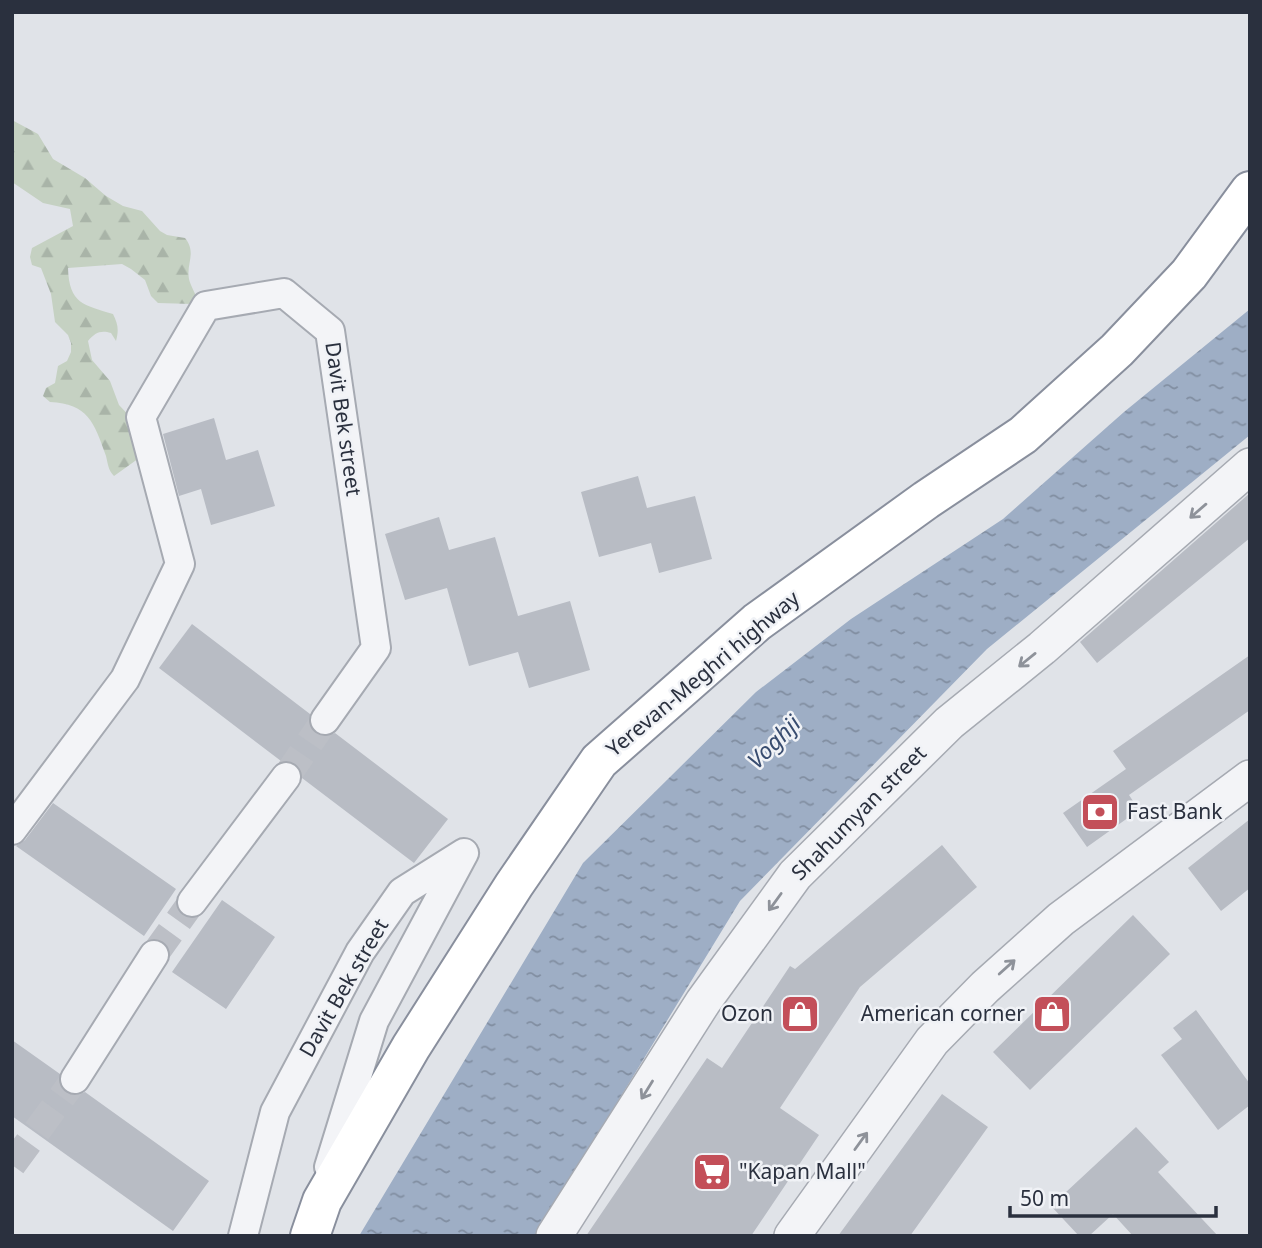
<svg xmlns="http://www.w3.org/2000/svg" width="1262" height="1248" font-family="'Noto Sans',sans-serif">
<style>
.forest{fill:url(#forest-firs)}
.water{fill:url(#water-ripples)}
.building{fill:#b8bcc4}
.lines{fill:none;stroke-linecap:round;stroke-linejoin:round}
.minor-tunnel{stroke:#bcbfc6;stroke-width:28;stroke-dasharray:28 14;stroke-linecap:butt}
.minor-casing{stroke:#a6aab2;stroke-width:32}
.tertiary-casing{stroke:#a6aab2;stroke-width:38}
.trunk-casing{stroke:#898f9d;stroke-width:42}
.minor{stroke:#f3f4f7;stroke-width:28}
.tertiary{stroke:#f3f4f7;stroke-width:35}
.trunk{stroke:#fff;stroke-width:38}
.oneway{stroke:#8e929a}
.labels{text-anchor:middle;stroke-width:5;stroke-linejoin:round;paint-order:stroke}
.street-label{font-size:21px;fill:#2a303e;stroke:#f0f2f6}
.poi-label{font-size:21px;fill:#2a303e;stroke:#f0f2f6;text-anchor:start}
.water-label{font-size:23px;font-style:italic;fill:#384c6f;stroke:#f0f2f6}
</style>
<defs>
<pattern id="forest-firs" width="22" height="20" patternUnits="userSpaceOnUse" patternTransform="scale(1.75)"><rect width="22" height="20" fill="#c5d1c2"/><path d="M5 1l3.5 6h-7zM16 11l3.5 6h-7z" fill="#a9b4a8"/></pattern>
<pattern id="water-ripples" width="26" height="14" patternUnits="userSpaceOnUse" patternTransform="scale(1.75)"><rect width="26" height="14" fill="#9eaec5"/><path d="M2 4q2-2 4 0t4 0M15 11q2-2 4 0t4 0" fill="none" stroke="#818ea1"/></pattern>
</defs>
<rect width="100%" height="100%" fill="#e0e3e8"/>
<path class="forest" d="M12,120L38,134L53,159L85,178L106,196L123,206L142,211L160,231L167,235L185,238C197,253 186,263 189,279C190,284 194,291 196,296L192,304L158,303L151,296L145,280L131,269L122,264L68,268C69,304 84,305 113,314C118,324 119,330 116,341L111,333C100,330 95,333 88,341L92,360L110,381L119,405L138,425L149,451L114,476C108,470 108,464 106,456C94,422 88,404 50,402L43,396L46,388L55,383L58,366L67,361L71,352V343L68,335L55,322L51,294L41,268L32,265L30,257L32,248L73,226L70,209L43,203L12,182Z"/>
<path class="water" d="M1250,309V435L987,649L740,901L551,1211L540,1236H359L583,863L756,692L851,619L1003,519L1124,412Z"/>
<path class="building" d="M214,418L226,460L258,450L275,506L211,525L201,489L179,496L163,434Z
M638,476L647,508L695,496L712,559L659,573L651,543L599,557L581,492Z
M1250,493V538L1097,663L1080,642Z
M439,517L449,550L495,537L518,616L570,601L590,670L529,688L518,652L469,666L447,588L405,600L385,534Z
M192,624L310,714V726L315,733L324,737L335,733L448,819L414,863L302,778L301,770L296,764L289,761H281L159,668Z
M1250,655V710L1129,795L1139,810L1087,847L1063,813L1126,769L1113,751Z
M53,803L176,889L144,936L16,846L25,840Z
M1250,819V888L1221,911L1188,868Z
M942,845L977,887L860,987L780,1108L819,1135L751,1236H586L707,1058L722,1068L790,966L795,969Z
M222,900L275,937L226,1009L172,972Z
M1133,915L1170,954L1030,1090L993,1052Z
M1196,1010L1250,1084V1105L1218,1130L1161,1055L1182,1039L1173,1028Z
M12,1040L60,1074V1086L66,1093L75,1096L85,1092L209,1181L173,1231L12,1116Z
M942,1094L988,1127L910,1236H838Z
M1136,1127L1169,1162L1158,1172L1218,1236H1133L1113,1214L1089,1236H1079L1051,1206Z"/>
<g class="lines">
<path class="minor-tunnel" d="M286,777L325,720
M154,955L192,902
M12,1165L75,1079"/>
<defs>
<path id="minor" d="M12,830L125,679L180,564L141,417L206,306L284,293L330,331L376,648L325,720
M192,902L286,777
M75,1079L154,955
M243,1236L275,1112L360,952L402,892L464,853L374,1021L329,1167"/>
<path id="tertiary" d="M554,1236L703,1002L795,875L949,723L1042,648L1250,466
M792,1236L932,1041L985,987L1061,919L1250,778"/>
<path id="trunk" d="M310,1236L322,1201L411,1047L514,885L599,761L757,622L926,500L1023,435L1117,350L1189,274L1250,191"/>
</defs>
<use href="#minor" class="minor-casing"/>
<use href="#tertiary" class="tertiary-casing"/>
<use href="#trunk" class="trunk-casing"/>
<use href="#minor" class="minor"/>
<use href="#tertiary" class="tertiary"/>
<use href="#trunk" class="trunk"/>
</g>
<defs><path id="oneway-shaft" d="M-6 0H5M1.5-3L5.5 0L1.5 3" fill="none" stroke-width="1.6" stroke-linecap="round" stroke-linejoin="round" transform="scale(1.75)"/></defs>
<g class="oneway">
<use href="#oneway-shaft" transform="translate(1198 511) rotate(139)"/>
<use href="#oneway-shaft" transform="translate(1027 660) rotate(141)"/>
<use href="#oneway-shaft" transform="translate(775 902) rotate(126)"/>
<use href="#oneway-shaft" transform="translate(1007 967) rotate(-42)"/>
<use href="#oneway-shaft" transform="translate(647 1090) rotate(122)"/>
<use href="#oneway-shaft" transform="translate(861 1141) rotate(-54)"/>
</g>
<defs>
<symbol id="bank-square" viewBox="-11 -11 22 22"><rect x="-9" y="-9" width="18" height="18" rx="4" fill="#c34f59" stroke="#f0f2f6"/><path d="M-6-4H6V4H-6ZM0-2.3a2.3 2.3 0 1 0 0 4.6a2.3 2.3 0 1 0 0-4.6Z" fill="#fff"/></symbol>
<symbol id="shop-square" viewBox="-11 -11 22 22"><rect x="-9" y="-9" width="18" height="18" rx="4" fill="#c34f59" stroke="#f0f2f6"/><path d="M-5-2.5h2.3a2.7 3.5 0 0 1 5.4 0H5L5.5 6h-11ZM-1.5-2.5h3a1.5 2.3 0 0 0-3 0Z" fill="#fff"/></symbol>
<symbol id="supermarket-square" viewBox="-11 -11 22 22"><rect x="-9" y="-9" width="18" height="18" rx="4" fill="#c34f59" stroke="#f0f2f6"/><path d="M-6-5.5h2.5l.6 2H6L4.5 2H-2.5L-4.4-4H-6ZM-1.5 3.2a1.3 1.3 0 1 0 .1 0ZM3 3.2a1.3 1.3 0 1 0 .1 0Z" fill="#fff"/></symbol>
</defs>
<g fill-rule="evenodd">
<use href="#bank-square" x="1078" y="790" width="44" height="44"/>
<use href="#shop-square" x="778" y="992" width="44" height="44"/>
<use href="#shop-square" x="1030" y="992" width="44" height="44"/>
<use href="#supermarket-square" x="690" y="1150" width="44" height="44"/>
</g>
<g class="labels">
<g class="street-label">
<text transform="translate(343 419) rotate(82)" y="7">Davit Bek street</text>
<text transform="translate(703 674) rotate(-40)" y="7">Yerevan-Meghri highway</text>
<text transform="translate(859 813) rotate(-45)" y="7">Shahumyan street</text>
<text transform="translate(344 988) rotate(-60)" y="7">Davit Bek street</text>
</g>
<g class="poi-label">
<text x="1127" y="819">Fast Bank</text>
<text x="773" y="1021" text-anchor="end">Ozon</text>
<text x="1025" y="1021" text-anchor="end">American corner</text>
<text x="739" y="1179">"Kapan Mall"</text>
</g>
<g class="water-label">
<text transform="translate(774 742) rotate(-45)" y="8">Voghji</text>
</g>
</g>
<rect width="1262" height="1248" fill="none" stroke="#2a303e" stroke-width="28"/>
<path d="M1010 1206v10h206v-10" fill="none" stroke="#2a303e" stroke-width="3.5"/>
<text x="1020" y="1206" font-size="21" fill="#2a303e" stroke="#f0f2f6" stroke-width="5" paint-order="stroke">50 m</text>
</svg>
